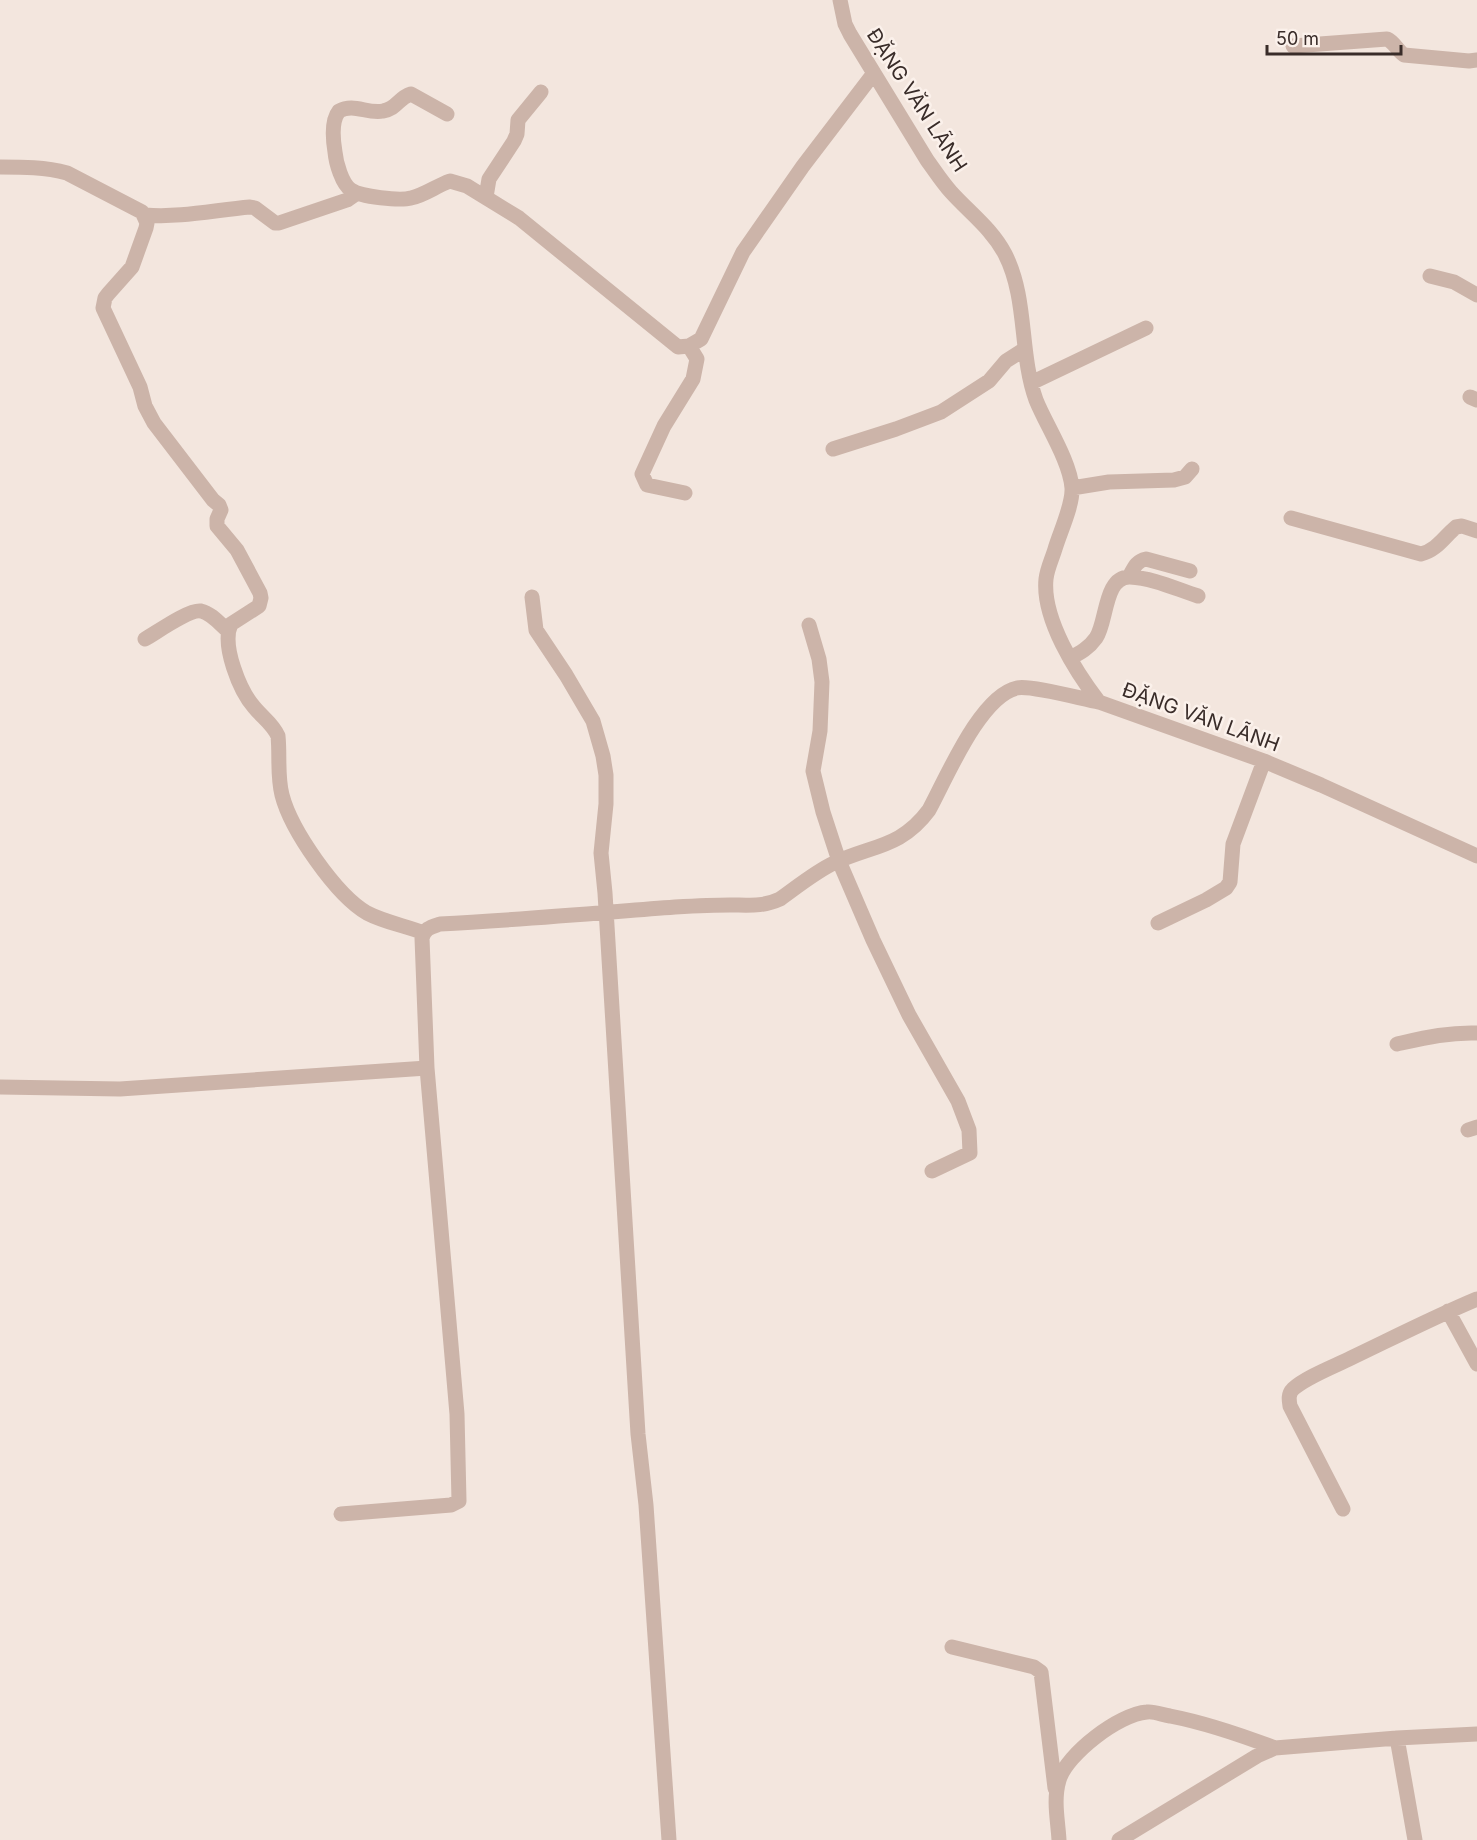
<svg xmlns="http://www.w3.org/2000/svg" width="1477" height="1840" font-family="Inter,sans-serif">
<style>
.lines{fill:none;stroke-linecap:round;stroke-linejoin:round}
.minor{stroke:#ccb4a9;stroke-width:15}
.labels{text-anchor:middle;stroke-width:5;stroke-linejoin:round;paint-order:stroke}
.street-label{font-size:20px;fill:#392c29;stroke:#fbf1eb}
</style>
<rect width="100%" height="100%" fill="#f3e6de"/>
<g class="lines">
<path class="minor" d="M840,0L845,24L850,34L927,160C935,171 942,182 951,192C970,213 992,229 1005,254C1028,299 1019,353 1036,400C1046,425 1070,461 1072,488C1073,505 1060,532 1055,549C1052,559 1047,569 1046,579C1042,619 1076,672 1099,702L1264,761L1321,785L1477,856
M1293,46L1387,39C1394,42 1397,50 1404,55L1469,61L1477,60
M447,114L411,94C398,98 397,109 383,111C367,114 354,103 339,111C331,121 333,140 335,152C336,163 342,184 351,190C361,197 400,201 411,198C425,195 436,186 450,181L467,186L519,218L678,347L689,346L701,339L743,252L803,166L874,73
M0,167C23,167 45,167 67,173L142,212L147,223L146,228L132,267L108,294L105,298L103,308L140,387L145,406L154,423L213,500L219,505L221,510L217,519V526L237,550L260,593L261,598L259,606L231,624C221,645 240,691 254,707C262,717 273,724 278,736C280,755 277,776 282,795C291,830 336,895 367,913C384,922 406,926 424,933
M486,197L489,179L514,141L517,134L518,120L541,92
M145,215C180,218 215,210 250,207L255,208L275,223H279L347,200L357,193
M1430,276L1454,282L1477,295
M1031,383L1146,328
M1470,397L1477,400
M833,449L896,429L941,412L989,381L1006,361L1025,349
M1072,488L1109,482L1174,480L1185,477L1192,469
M685,493L647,485L642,474L664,426L693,379L697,359L689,346
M1291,518L1421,554C1437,550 1444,537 1456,527L1462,526L1477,531
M1129,577C1134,568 1136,561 1146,559L1190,571
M532,597L536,630L566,675L593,721L603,756L606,775V804L601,853L605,893L638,1434L646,1505L669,1840
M809,625L819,659L822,682L820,731L813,771L823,812L839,861L873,940L909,1015L958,1101L969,1130L970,1153L932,1171
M145,639C156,633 189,609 201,611C211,613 220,624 228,631
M1070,658C1080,653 1089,648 1096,638C1107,623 1104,576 1130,577C1153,578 1176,589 1198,596
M1158,923L1206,900L1226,888L1230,882L1233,844L1264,761
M1397,1044C1424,1038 1449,1032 1477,1033
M0,1087L120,1089L427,1068L422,938C425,928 431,927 440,924C519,920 597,913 675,907C693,906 712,905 730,905C748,905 763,907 780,899C797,887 815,872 834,863C872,845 901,848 929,810C946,779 980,696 1017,688C1031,685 1082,699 1099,702
M1468,1130L1477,1127
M1448,1311L1477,1364
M1343,1509L1290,1406C1289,1400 1288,1394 1293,1389C1306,1377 1335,1366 1351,1358C1393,1338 1434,1317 1477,1299
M341,1514L451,1505L459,1501L457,1414L427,1068
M952,1647L1034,1667L1041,1672L1055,1788
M1397,1738L1415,1840
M1059,1840C1058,1821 1053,1800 1059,1780C1067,1754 1119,1714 1147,1712C1154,1711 1163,1715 1170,1716C1206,1723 1241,1735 1275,1748
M1119,1840L1257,1756L1275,1748L1397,1738L1477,1734"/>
</g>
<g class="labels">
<g class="street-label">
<text transform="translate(917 100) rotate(57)" y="7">ĐẶNG VĂN LÃNH</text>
<text transform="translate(1201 717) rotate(20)" y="7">ĐẶNG VĂN LÃNH</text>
</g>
</g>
<path d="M1267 45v9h134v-9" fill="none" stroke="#392c29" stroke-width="3"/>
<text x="1276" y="45" font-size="18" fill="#392c29" stroke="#fbf1eb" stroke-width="4.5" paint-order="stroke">50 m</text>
</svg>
